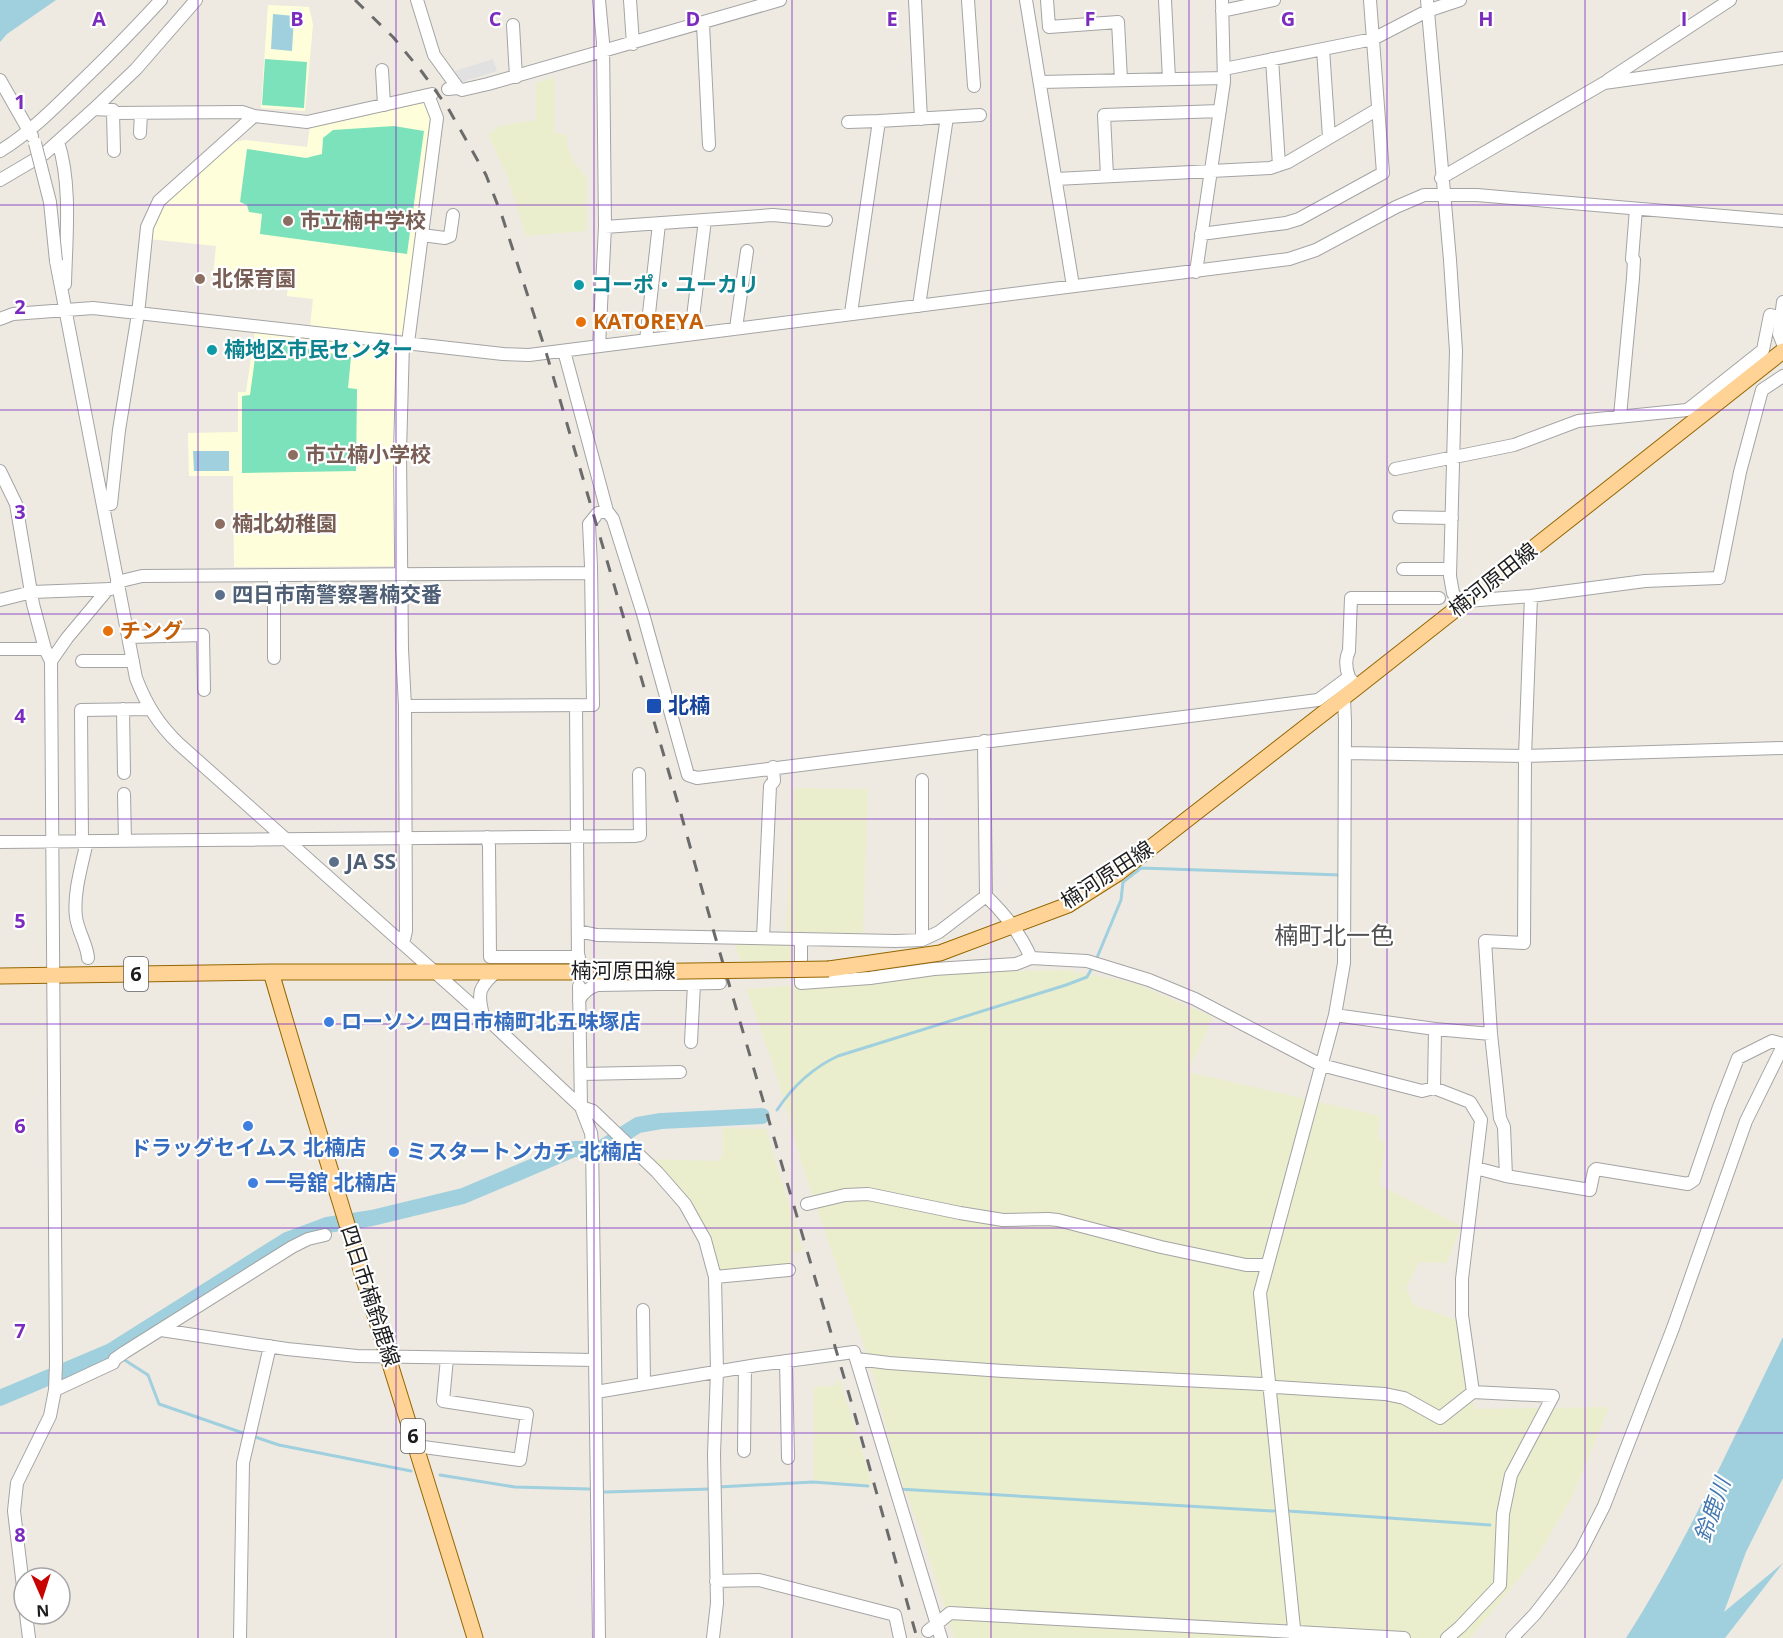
<svg xmlns="http://www.w3.org/2000/svg" width="1783" height="1638" font-family="'Open Sans','Noto Sans JP',sans-serif">
<style>
.education{fill:#feffda}
.farmland{fill:#ebeecc}
.pitch{fill:#7be2bc}
.parking{fill:#e1e1e1}
.water{fill:#a0cfde}
.lines{fill:none;stroke-linecap:round;stroke-linejoin:round}
.stream{stroke:#a0cfde;stroke-width:3}
.river{stroke:#a0cfde;stroke-width:16}
.minor-casing{stroke:#a4a4a4;stroke-width:14}
.major-casing{stroke:#956600;stroke-width:17}
.minor{stroke:#fff;stroke-width:12}
.major{stroke:#ffd396;stroke-width:15}
.rail{stroke:#6b6b6b;stroke-width:3;stroke-dasharray:12 12;stroke-linecap:butt}
.minor-bridge-casing{stroke:#a4a4a4;stroke-width:14;stroke-linecap:butt}
.major-bridge-casing{stroke:#956600;stroke-width:17;stroke-linecap:butt}
.minor-bridge{stroke:#fff;stroke-width:12}
.major-bridge{stroke:#ffd396;stroke-width:15}
.grid{fill:none;stroke:#7b2cbf;stroke-width:1.5;stroke-opacity:0.55}
.education-dot{fill:#8d6e63;stroke:#fff;stroke-width:2}
.culture-dot{fill:#0f9aa8;stroke:#fff;stroke-width:2}
.food-dot{fill:#e8710a;stroke:#fff;stroke-width:2}
.service-dot{fill:#5c6f8a;stroke:#fff;stroke-width:2}
.transit-dot{fill:#1a4fb4;stroke:#fff;stroke-width:2}
.shop-dot{fill:#3f7fe0;stroke:#fff;stroke-width:2}
.labels{text-anchor:middle;stroke-width:4.5;stroke-linejoin:round;paint-order:stroke}
.shield{fill:#fff;stroke:#616161;stroke-width:1.5}
.shield-label{font-size:20px;font-weight:bold;fill:#1d1d1d}
.education-label{font-size:21px;font-weight:bold;fill:#785e54;stroke:#fff;text-anchor:start}
.culture-label{font-size:21px;font-weight:bold;fill:#0d838f;stroke:#fff;text-anchor:start}
.food-label{font-size:21px;font-weight:bold;fill:#c56008;stroke:#fff;text-anchor:start}
.street-label{font-size:21px;fill:#1d1d1d;stroke:#fff}
.service-label{font-size:21px;font-weight:bold;fill:#4e5e75;stroke:#fff;text-anchor:start}
.transit-label{font-size:21px;font-weight:bold;fill:#164399;stroke:#fff;text-anchor:start}
.shop-label{font-size:21px;font-weight:bold;fill:#366cbe;stroke:#fff;text-anchor:start}
.water-label{font-size:22px;font-style:italic;fill:#4579b0;stroke:#fff}
.quarter-label{font-size:24px;fill:#505050;stroke:#fff}
.grid-label{font-size:20px;text-anchor:middle;font-weight:bold;fill:#7b2cbf;stroke:#fff;stroke-width:4.5;stroke-linejoin:round;paint-order:stroke}
</style>
<rect width="100%" height="100%" fill="#eeeae2"/>
<path class="education" d="M268,5L309,7L313,25L305,111L261,108Z
M427,102L433,121L406,335L377,332L376,334L310,327L313,299L287,296L288,284L213,275L216,246L149,239L160,208L234,142L245,140L307,147L310,126Z
M255,331L396,347L401,355L396,566L234,567L233,476H189L188,433L238,432V392H246Z"/>
<path class="farmland" d="M554,77V132L566,135L568,148L574,163L586,176V231L526,236L506,173L488,135L499,126L536,120V83Z
M793,788L868,789L863,933H786Z
M735,944H791L792,960L740,961Z
M1066,970L1134,983L1213,1017L1188,1072L1380,1116L1378,1138L1385,1143L1379,1185L1461,1226L1447,1263L1419,1262L1406,1288L1414,1305L1457,1320L1465,1385L1476,1409L1609,1407L1573,1495L1538,1555L1470,1638H954L923,1538L894,1460L871,1366L804,1171L774,1067L746,989L951,973Z
M722,1128L766,1129L803,1250L793,1254V1264L718,1271L709,1241L648,1159L718,1161L723,1155Z
M840,1380L872,1484L814,1480V1387L835,1386L836,1381Z"/>
<path class="pitch" d="M265,59L307,62L304,108L262,105Z
M394,126L424,131L407,254L260,234L262,214L249,212L247,205L240,202L247,149L306,158L322,154L323,138L333,130Z
M270,342L351,357L348,388L357,389L356,471L242,473V396L250,395L255,358L268,359Z"/>
<path class="parking" d="M493,59L497,71L462,82L455,71Z"/>
<path class="water" d="M0,0H56L7,34L0,42Z
M273,14L294,16L292,51L271,49Z
M193,451H229V471H194Z
M1783,1337V1478L1746,1552L1724,1612L1783,1563L1725,1638H1626C1687,1543 1733,1438 1783,1337Z"/>
<g class="lines">
<path class="stream" d="M1096,960L1121,900L1123,882L1141,868L1340,875
M777,1110C793,1086 812,1068 838,1056L1066,985L1087,977L1093,966
M123,1359L148,1375L159,1404L246,1434
M252,1436L279,1445L411,1471
M440,1475L515,1487L589,1489
M718,1487L813,1482L868,1486
M898,1489L1274,1511
M605,1492L711,1489
M1288,1511L1490,1525"/>
<path class="river" d="M0,1398L111,1351L287,1240L327,1225L372,1218L463,1196L574,1149H600L638,1125L661,1121L762,1116"/>
<defs>
<path id="minor" d="M417,0L434,55L458,88
M630,0L633,44
M915,0L921,119
M968,0L974,86
M1026,0L1073,286
M1047,0L1049,27L1118,22L1121,80
M1165,0L1169,79
M1427,0L1450,260L1456,351L1450,576L1453,593L1461,605
M1222,11L1274,0
M703,24L709,145
M513,25L516,77
M1323,49L1329,137
M1272,59L1279,165
M1224,69L1373,39L1427,11L1460,0
M382,70L384,105
M0,80L32,136
M1608,80L1730,0
M1040,82L1224,78
M448,89L458,88L462,90L488,84L780,0
M94,109L136,69L196,0
M113,113L114,151
M947,117L980,115
M848,122L879,121
M140,133L141,113
M58,142C72,184 66,240 65,284
M0,151C33,131 60,102 87,76C113,51 137,26 161,0
M44,154L94,109L113,110V113L242,112L254,116L307,122L432,94
M1107,176L1104,115L1220,111
M1441,178L1604,83L1783,58
M1056,179L1270,168L1288,162L1378,109
M0,180L34,160
M605,227L773,215L826,220
M1201,234L1286,223L1299,219L1383,173L1370,0
M422,235L445,238L450,236L453,215
M56,261L136,678C146,704 158,724 179,744L483,1015L581,1107L593,1111L657,1172L685,1204L705,1240L715,1277L717,1371L714,1454L717,1603L713,1638
M1196,272L1224,82L1222,0
M1783,302L1779,334L1783,344
M851,313L879,121L947,117L919,306
M0,319L13,314L93,308L503,354L529,355L1289,259L1316,250L1396,207L1424,195H1477L1783,221
M736,328L747,251
M691,333L705,220
M646,340L659,224
M408,343L437,118L428,95
M599,346L605,227L603,42L599,0
M564,351L607,511L613,519L643,614L688,775L697,778L1318,700L1349,677L1357,687
M1695,404L1763,350L1770,315L1780,317
M1620,416L1633,278L1634,260L1632,259L1636,209
M1395,469L1514,445L1578,421L1687,410L1695,404L1705,413
M0,471L16,504L33,604L45,649L51,661
M103,506L111,504L119,430L138,314L147,227L159,201L254,116
M1399,517L1452,518
M1403,569H1450
M274,576V658
M117,582L142,576L591,573
M0,600L32,592L111,589
M1466,601L1531,596L1645,581L1719,578L1740,472L1762,390L1783,376
M128,637L203,635L204,690
M0,649H45
M82,661H133
M1349,677C1346,669 1345,659 1349,651L1351,598H1439
M576,705L578,960
M405,706L593,705L591,566L589,524L598,513L607,511
M123,709L124,773
M984,741L986,896C1005,914 1021,935 1031,958
M1345,753L1525,756L1783,748
M124,794L125,841
M487,837L489,846L490,957H579
M82,841L81,710L150,709
M87,841C82,865 73,893 76,917C78,932 87,944 88,958
M0,842L634,836L640,835L639,774
M578,931L597,935L896,941L922,940L939,932L986,896
M763,938L770,786L774,781L773,767
M801,939V983L870,978L934,969L1016,964L1031,958L1087,961L1149,980L1195,999L1321,1065L1422,1091L1434,1088L1470,1102L1481,1120L1462,1279V1315L1473,1392
M922,940V780
M403,944L406,931L405,706L402,649L400,452L403,343
M579,986L581,1107L591,1133L592,1142L599,1638
M579,1000C583,992 588,988 597,985L720,983
M483,1015C477,992 479,987 497,971
M1335,1015L1435,1029L1434,1088
M1435,1029L1491,1034
M691,1042L694,984
M581,1074L680,1072
M1476,1168L1506,1176L1590,1190L1594,1171L1596,1169L1688,1184L1694,1180L1719,1107L1738,1058L1772,1041L1783,1044
M1506,1176L1504,1127L1500,1118L1491,1034L1485,941L1524,943L1525,756L1531,596
M807,1204L845,1195L868,1194L960,1213L1003,1220L1048,1219L1058,1220L1161,1247L1246,1265H1267
M715,1277L789,1270
M643,1310L644,1384
M161,1330L287,1349L357,1356L595,1360
M857,1359L889,1363L1003,1371L1262,1384L1276,1387L1385,1394L1404,1398L1440,1418L1473,1392L1553,1396L1511,1475L1503,1514L1500,1585L1460,1627L1447,1638
M786,1361L788,1458
M55,1390L113,1363L115,1359L125,1352L292,1247L308,1239L325,1235
M596,1392L757,1365L854,1352L941,1638
M416,1446L520,1460L527,1414L443,1401L447,1358
M744,1451L745,1367
M716,1581L759,1580L895,1615L900,1638
M24,1595L14,1511L17,1483L50,1416L55,1390L56,1364L51,661L67,638L108,589
M26,1614L29,1638
M928,1631L950,1613L1404,1638
M240,1638L243,1463L270,1346
M1295,1638L1260,1293L1335,1015L1344,963L1345,721L1344,698
M1512,1638L1535,1614L1559,1583L1581,1551L1604,1506L1673,1328L1746,1121L1783,1046"/>
<path id="major" d="M829,969L940,953L1068,905L1117,874L1357,687L1783,351
M271,972C336,1195 407,1416 475,1638
M0,976L271,972H614"/>
</defs>
<use href="#minor" class="minor-casing"/>
<use href="#major" class="major-casing"/>
<use href="#minor" class="minor"/>
<use href="#major" class="major"/>
<path class="rail" d="M355,0L393,37L422,72L448,108L486,175L502,216L546,352L681,814L715,936L853,1408L917,1638"/>
<defs>
<path id="minor-bridge" d="M35,143L50,202L56,261"/>
<path id="major-bridge" d="M614,972L829,969"/>
</defs>
<use href="#minor-bridge" class="minor-bridge-casing"/>
<use href="#major-bridge" class="major-bridge-casing"/>
<use href="#minor-bridge" class="minor-bridge"/>
<use href="#major-bridge" class="major-bridge"/>
</g>
<path class="grid" d="M198,0V1638M396,0V1638M594,0V1638M792,0V1638M991,0V1638M1189,0V1638M1387,0V1638M1585,0V1638M0,205H1783M0,410H1783M0,614H1783M0,819H1783M0,1024H1783M0,1228H1783M0,1433H1783"/>
<g class="education-dot">
<circle cx="288" cy="221" r="6"/>
<circle cx="200" cy="279" r="6"/>
<circle cx="293" cy="455" r="6"/>
<circle cx="220" cy="524" r="6"/>
</g>
<g class="culture-dot">
<circle cx="579" cy="285" r="6"/>
<circle cx="212" cy="350" r="6"/>
</g>
<g class="food-dot">
<circle cx="581" cy="322" r="6"/>
<circle cx="108" cy="631" r="6"/>
</g>
<g class="service-dot">
<circle cx="220" cy="595" r="6"/>
<circle cx="334" cy="862" r="6"/>
</g>
<rect class="transit-dot" x="646" y="698" width="16" height="16" rx="3"/>
<g class="shop-dot">
<circle cx="329" cy="1022" r="6"/>
<circle cx="248" cy="1126" r="6"/>
<circle cx="394" cy="1152" r="6"/>
<circle cx="253" cy="1183" r="6"/>
</g>
<g class="labels">
<g class="shield">
<rect x="124" y="957" width="24" height="34" rx="4.5"/>
<rect x="401" y="1419" width="24" height="34" rx="4.5"/>
</g>
<g class="shield-label">
<text x="136" y="981">6</text>
<text x="413" y="1443">6</text>
</g>
<g class="education-label">
<text x="300" y="228">市立楠中学校</text>
<text x="212" y="286">北保育園</text>
<text x="305" y="462">市立楠小学校</text>
<text x="232" y="531">楠北幼稚園</text>
</g>
<g class="culture-label">
<text x="591" y="292">コーポ・ユーカリ</text>
<text x="224" y="357">楠地区市民センター</text>
</g>
<g class="food-label">
<text x="593" y="329">KATOREYA</text>
<text x="120" y="638">チング</text>
</g>
<g class="street-label">
<text transform="translate(1493 580) rotate(-38)" y="7">楠河原田線</text>
<text transform="translate(1107 875) rotate(-33)" y="7">楠河原田線</text>
<text x="623" y="978">楠河原田線</text>
<text transform="translate(370 1296) rotate(72)" y="7">四日市楠鈴鹿線</text>
</g>
<g class="service-label">
<text x="232" y="602">四日市南警察署楠交番</text>
<text x="346" y="869">JA SS</text>
</g>
<g class="transit-label">
<text x="668" y="713">北楠</text>
</g>
<g class="shop-label">
<text x="341" y="1029">ローソン 四日市楠町北五味塚店</text>
<text x="248" y="1155" text-anchor="middle">ドラッグセイムス 北楠店</text>
<text x="406" y="1159">ミスタートンカチ 北楠店</text>
<text x="265" y="1190">一号舘 北楠店</text>
</g>
<g class="water-label">
<text transform="translate(1712 1510) rotate(-71)" y="8">鈴鹿川</text>
</g>
<g class="quarter-label">
<text x="1334" y="944">楠町北一色</text>
</g>
</g>
<g class="grid-label">
<text x="99" y="26">A</text>
<text x="297" y="26">B</text>
<text x="495" y="26">C</text>
<text x="693" y="26">D</text>
<text x="892" y="26">E</text>
<text x="1090" y="26">F</text>
<text x="1288" y="26">G</text>
<text x="1486" y="26">H</text>
<text x="1684" y="26">I</text>
<text x="20" y="109">1</text>
<text x="20" y="314">2</text>
<text x="20" y="519">3</text>
<text x="20" y="723">4</text>
<text x="20" y="928">5</text>
<text x="20" y="1133">6</text>
<text x="20" y="1338">7</text>
<text x="20" y="1542">8</text>
</g>
<g transform="translate(42 1596) rotate(177)"><circle r="28" fill="#ffffff" stroke="#a5a5a5" stroke-width="1.5"/>
<path d="M0-4.5L10 22L0 15L-10 22Z" fill="#c90300"/>
<text y="-9" font-size="16" font-weight="bold" text-anchor="middle" fill="#1d1d1d">N</text>
</g>
</svg>
